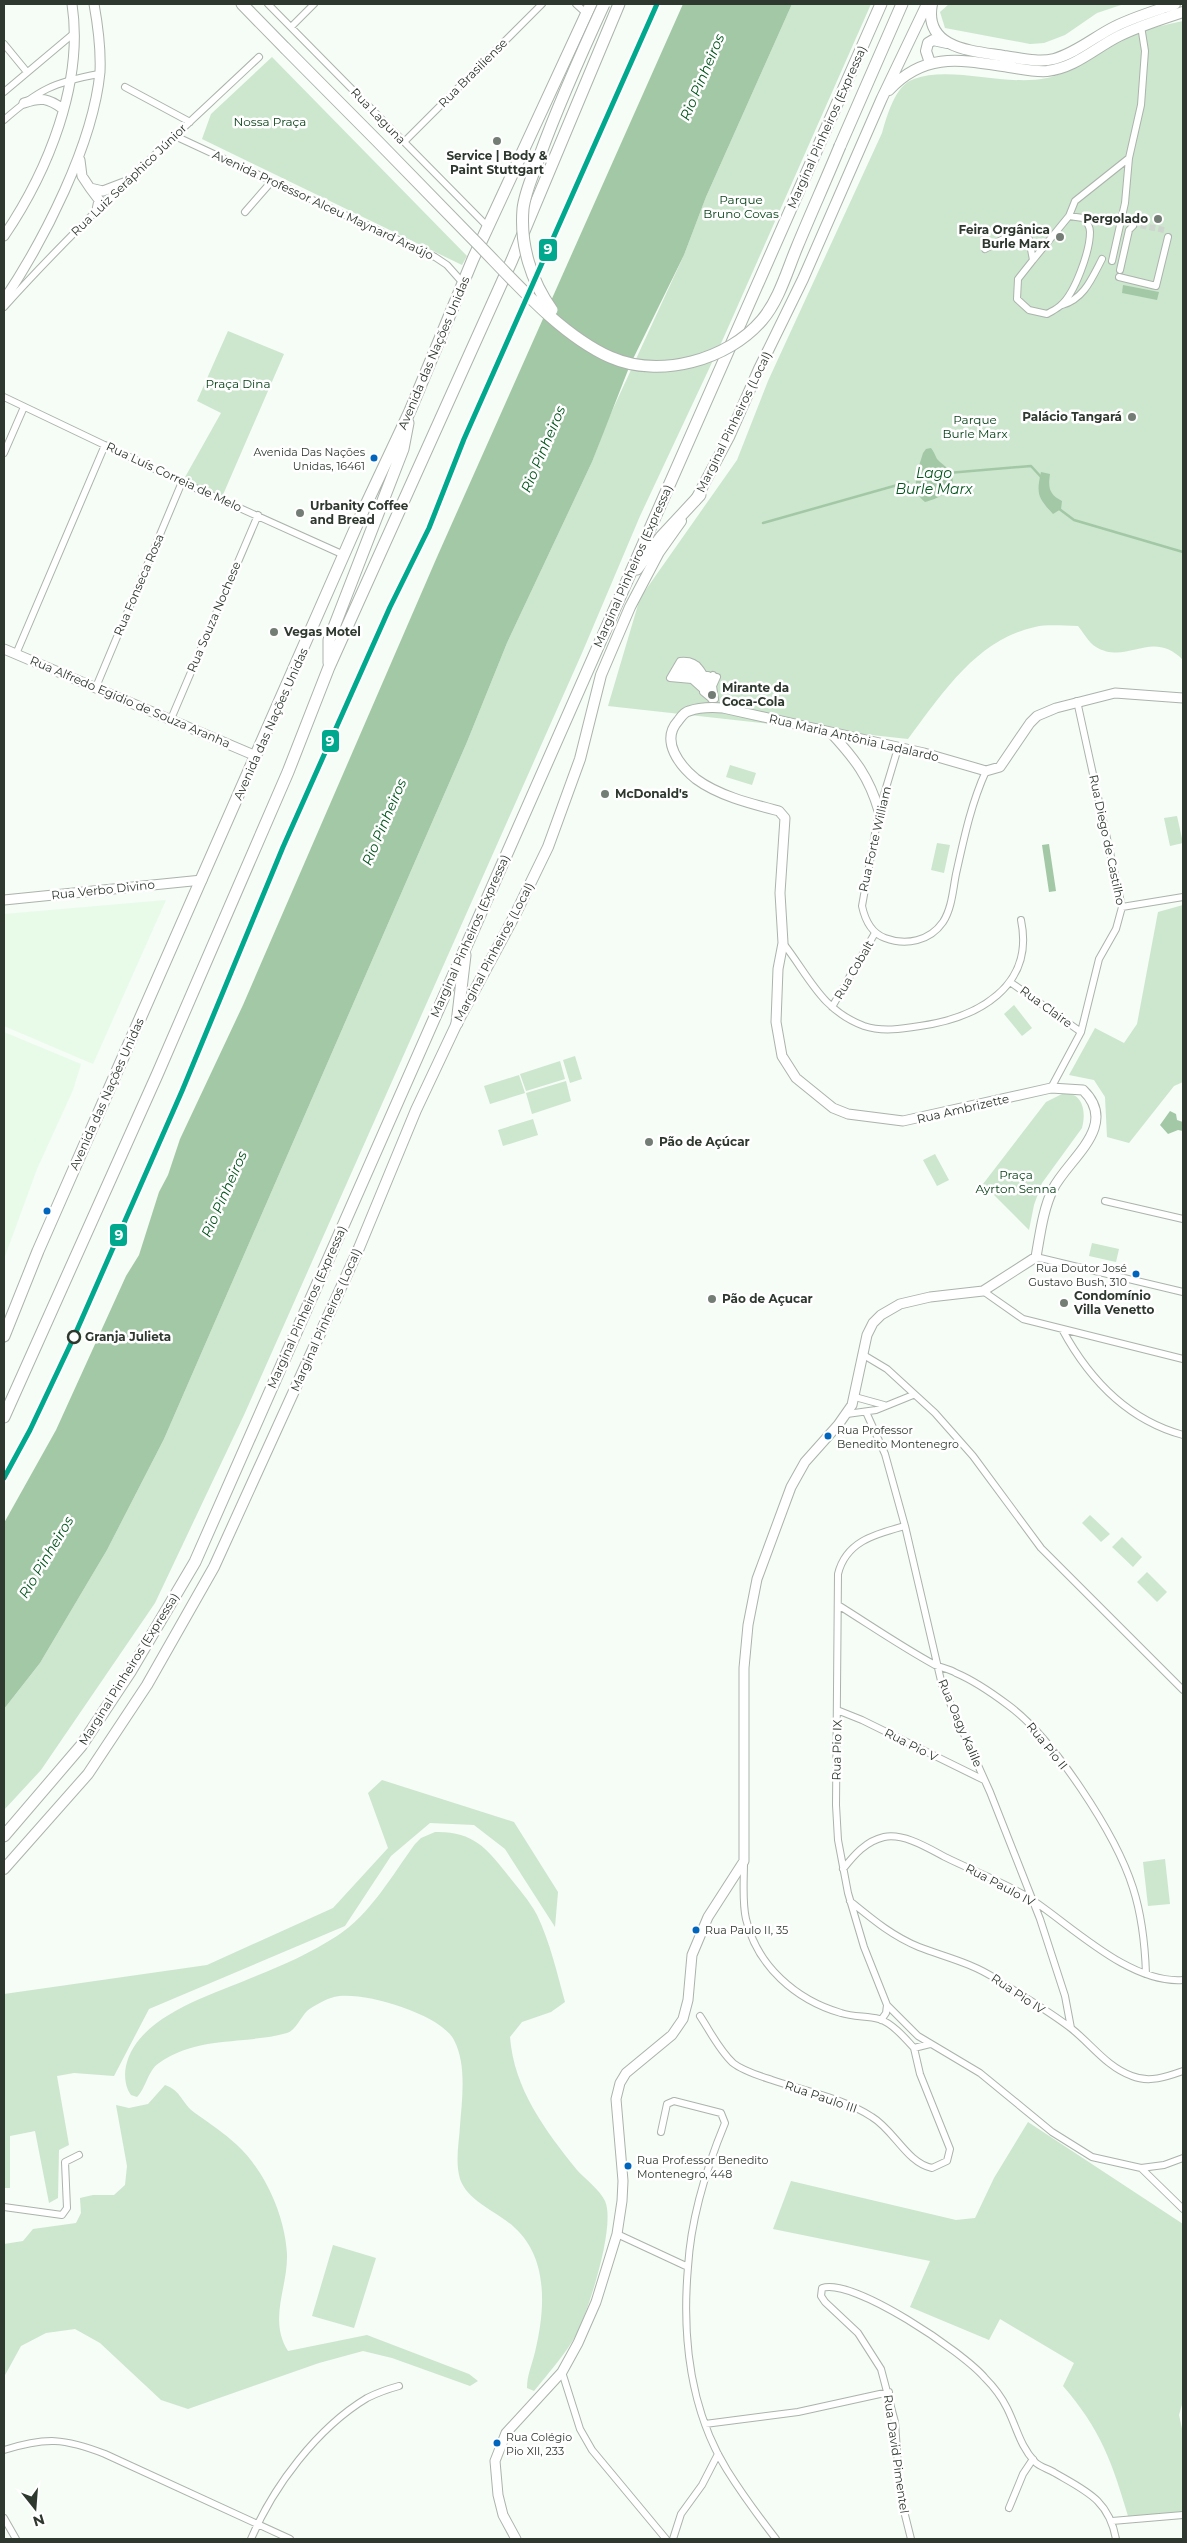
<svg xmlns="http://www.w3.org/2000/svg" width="1187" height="2543" font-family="Montserrat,sans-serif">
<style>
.built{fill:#e7fbe8}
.green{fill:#cde6ce}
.water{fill:#a3c8a6}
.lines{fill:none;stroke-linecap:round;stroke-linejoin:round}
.stream{stroke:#a3c8a6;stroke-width:2.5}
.street-tunnel{stroke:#ced5ce;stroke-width:6;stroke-dasharray:6 3;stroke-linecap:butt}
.street-casing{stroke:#abb3ac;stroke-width:8}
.secondary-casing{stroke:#abb3ac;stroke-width:11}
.primary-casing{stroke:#abb3ac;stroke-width:12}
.highway-casing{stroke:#abb3ac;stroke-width:13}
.street{stroke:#fefffe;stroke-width:6}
.secondary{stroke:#fefffe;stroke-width:9}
.primary{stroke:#fefffe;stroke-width:10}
.highway{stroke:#fefffe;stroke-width:11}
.highway-bridge-casing{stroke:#abb3ac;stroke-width:13;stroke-linecap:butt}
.highway-bridge{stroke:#fefffe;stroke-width:11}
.rail-1-casing{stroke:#fff;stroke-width:9}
.rail-1{stroke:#00a88e;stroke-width:5}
.poi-dot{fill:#747d75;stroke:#fff;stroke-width:2}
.bus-dot{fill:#0065bd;stroke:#fff;stroke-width:2}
.stop-dot{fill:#fff;stroke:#2e382f;stroke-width:2.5}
.labels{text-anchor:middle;stroke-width:5;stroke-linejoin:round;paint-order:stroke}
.bus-label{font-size:11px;fill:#2e382f;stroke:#fff;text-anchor:start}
.street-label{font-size:12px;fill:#2e382f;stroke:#fff}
.park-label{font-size:12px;fill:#013d11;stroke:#fff}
.poi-label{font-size:12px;font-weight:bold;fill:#2e382f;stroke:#fff;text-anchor:start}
.stop-label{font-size:12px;font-weight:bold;fill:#2e382f;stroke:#fff;text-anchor:start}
.water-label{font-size:14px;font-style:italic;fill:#01551b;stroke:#fff}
.line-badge{stroke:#fff;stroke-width:2}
.badge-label{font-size:14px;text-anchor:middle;font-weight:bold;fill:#fff}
</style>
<rect width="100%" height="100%" fill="#f6fcf6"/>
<path class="built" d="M166,900L93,1064L4,1026V914Z
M4,1032L81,1064L73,1090L37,1169L4,1259Z"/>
<path class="green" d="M792,4H871L723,339L640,516L582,653L244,1415L155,1603L41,1770L4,1810V1709L40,1663L107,1550L164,1439L467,742L507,643L592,462L606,424L684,255L706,197Z
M949,4H1124L1097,13L1065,35L1044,43L1030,44L945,28L940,12Z
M1183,21V660C1151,628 1128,666 1096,647C1089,643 1083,632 1078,626C1064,626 1048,624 1035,627C976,640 942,694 908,739L608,706L640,598L737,460L768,381L882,133C887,116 895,85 914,79C951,65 1006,87 1047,78C1071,73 1087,57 1107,45C1127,33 1160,26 1183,21Z
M272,57L467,256L462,265L202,139L211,114Z
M228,331L284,354L222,497L184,479L221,413L197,401Z
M730,765L756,773L752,785L726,777Z
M1177,816L1183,843L1170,846L1164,818Z
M937,843L950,845L944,873L931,870Z
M1183,905V1082L1174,1086L1129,1143L1107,1137L1105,1097L1094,1080L1069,1075L1095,1028L1124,1043L1137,1024L1158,912Z
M1014,1005L1032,1028L1022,1036L1004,1014Z
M575,1056L582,1079L570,1083L563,1060Z
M560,1061L565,1079L526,1091L520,1074Z
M519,1075L525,1093L490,1104L484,1086Z
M566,1081L571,1101L532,1114L526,1093Z
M1064,1093C1084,1093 1086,1113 1082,1128L1042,1183L1034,1205L1029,1230L983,1184L1046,1102Z
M533,1119L538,1135L503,1146L498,1130Z
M935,1154L949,1180L937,1186L923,1160Z
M1092,1243L1119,1249L1116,1262L1089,1256Z
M1090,1515L1110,1534L1101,1542L1082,1523Z
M1122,1537L1142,1557L1133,1567L1112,1547Z
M1147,1572L1167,1592L1157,1602L1137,1582Z
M382,1780L514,1822L558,1892L555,1927L505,1849L474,1825L430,1823L391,1856L345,1926L149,2009L114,2076L74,2073L57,2076L69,2145L59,2150L58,2198L49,2203L35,2131L10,2136V2188H4V1994L207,1965L333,1908L388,1848L368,1793Z
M435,1832C472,1831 486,1847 507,1874C517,1887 529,1900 537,1915C550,1942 557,1973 565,2002L551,2012L522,2022L510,2037C514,2089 545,2130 577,2170C585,2179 600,2190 605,2201C616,2225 589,2309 577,2333C566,2354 549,2372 534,2391L527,2388C527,2375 532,2365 535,2352C545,2311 549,2259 515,2228C497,2211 468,2202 460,2179C455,2161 459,2143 460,2126C462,2099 467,2065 454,2040C441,2014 361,1990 334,1997C326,1999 313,2006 307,2011C301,2017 295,2031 287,2033C244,2045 199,2035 159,2063C148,2070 146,2088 137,2097L131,2095C125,2087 124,2075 126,2066C137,2015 215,1994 256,1976C284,1965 312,1952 337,1936C370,1915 393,1874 415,1844L421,1838Z
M1165,1859L1170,1904L1148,1906L1143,1862Z
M165,2085C182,2091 181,2103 195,2113C209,2123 224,2133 237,2145C265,2171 285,2216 287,2254C288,2288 268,2319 288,2351L367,2335L469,2374L478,2381L470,2386L392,2358L363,2351L319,2363L188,2409L161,2400L100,2343L75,2329L46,2333L21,2346L4,2377V2244L23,2241L33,2229L76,2223L81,2213L80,2198L93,2195H114L125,2185L127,2166L116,2105L129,2108L148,2104Z
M1028,2122L1183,2224V2401L1179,2415L1183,2433V2512L1128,2516C1112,2462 1101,2430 1063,2386L1074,2363L1000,2319L989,2340L910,2307L930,2261L773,2229L791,2181L956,2220L975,2218L994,2178Z
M333,2245L376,2258L354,2328L312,2316Z"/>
<path class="water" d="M683,4H792L706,197L684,255L630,365L592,462L507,643L467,742L164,1439L107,1550L40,1663L4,1709V1523L56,1430L126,1276L139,1255L159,1192L168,1175L180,1139L243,1005L437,557Z
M1123,285L1159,292L1157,300L1122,293Z
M931,448C934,452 935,455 937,459C940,463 946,466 949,470C962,488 938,499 925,502C909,490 918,470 923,453L926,449Z
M1041,472L1050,474C1048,488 1049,494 1062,501L1061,509L1053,514C1038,498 1036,494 1041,472Z
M1049,844L1056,891L1049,892L1042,845Z
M1170,1111L1176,1114L1177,1120L1183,1122V1131L1178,1130L1168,1134L1160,1125Z"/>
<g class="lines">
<path class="stream" d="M948,473L1031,466L1042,478
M1058,508L1074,520L1183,552
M763,523L908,482"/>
<path class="street-tunnel" d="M1133,226L1134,224L1164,230"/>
<defs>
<path id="street" d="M268,4L488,227
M576,4L587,14
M291,27L314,4
M4,44L27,72
M125,87L190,122
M4,92L73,34
M4,120C38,90 54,82 99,74
M175,136L435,257L447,265L463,283
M404,142L542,4
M245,212L272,181
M1069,216L1075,201L1129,158L1141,105L1145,51L1141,26
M985,249L1005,238L1029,239L1033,260L1018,279L1017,299L1029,310L1047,314C1052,311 1057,309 1061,305C1075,293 1090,251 1090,232C1090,226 1087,222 1083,218L1069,216L1033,260
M1112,261L1125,203L1129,158
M1120,270L1129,230L1133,226
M1119,277L1156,286L1168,237
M1062,305C1084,299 1092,278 1102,259
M4,307C84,218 172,139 259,57
M4,397L182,482L344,555
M4,453L24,407
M16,654L105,445
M694,672L689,671L694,670V675L683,671C688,669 691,670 696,670L697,678L680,673L679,670L683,667L696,668L701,676L697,683L689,677H675V672L683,663L697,665L703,673C697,663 691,660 680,661L670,678L692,680L702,689L700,683L704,675H708L703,692L709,697L708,686L713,675L714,676L710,683L711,699H715L713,686L717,677
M96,687L182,482
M171,719L258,515
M898,748L879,811L862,906C865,920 871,933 885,938C906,946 930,941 943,922C952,908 953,889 956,874C964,838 971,804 986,771
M1122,907L1183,897
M783,943C809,976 821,1010 864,1026C882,1032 902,1029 920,1026C977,1018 1035,987 1021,920
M1010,982L1081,1032
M832,1007L875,933
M1051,1088L1081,1032L1099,959L1116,929L1122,907L1077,701
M1105,1201L1183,1219
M1036,1257L1183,1292
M983,1291L1023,1319L1183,1359
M1062,1329C1089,1379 1128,1420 1183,1435
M862,1354L887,1369L935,1413L973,1456L1041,1548L1183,1690
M855,1397L884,1405
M866,1412L885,1454L905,1526L942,1685L990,1792L1040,1919L1065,1996L1071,2028
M847,1414L876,1410L913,1395
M905,1526C876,1534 846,1541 838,1574L836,1805L838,1840L848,1893L864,1947L887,2005L918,2036L980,2073L1052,2132L1092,2157L1141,2168L1183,2209
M838,1605C870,1625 902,1647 935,1665C942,1668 950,1669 956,1673C975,1681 992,1693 1008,1705C1053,1738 1116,1834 1133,1888C1142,1916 1145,1944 1146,1974
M837,1710L862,1720L984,1780
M744,1862C744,1880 742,1902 746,1919C757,1966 796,2000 841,2013C853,2017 867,2016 879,2019C892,2023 905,2038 914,2048L930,2044
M843,1869C854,1855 866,1841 884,1837C904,1833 928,1848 945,1857C973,1871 1004,1882 1031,1899C1073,1927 1130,1984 1183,1980
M850,1901C872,1919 892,1936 919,1947C945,1957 972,1963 996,1979C1021,1995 1049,2011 1072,2029C1092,2045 1107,2067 1132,2076C1149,2083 1166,2077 1183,2071
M700,2016C710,2031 719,2050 733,2063C743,2071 760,2076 772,2080C804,2091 843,2098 872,2117C894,2130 907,2163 932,2168L947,2161L950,2149L920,2074L914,2048
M881,2020L886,2013L887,2005
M661,2132L667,2104L674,2101L721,2113L725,2123C706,2169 691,2217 688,2267
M1141,2168L1164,2165L1183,2158
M4,2207L62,2215L67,2208L65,2162L79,2155
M617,2234L688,2267C682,2336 690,2410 727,2470C742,2494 759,2517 776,2539
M562,2372L580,2429L592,2450L666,2539
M705,2424L798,2412L889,2392
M4,2450C46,2437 64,2438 105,2454L290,2539
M1009,2508L1023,2474L1033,2459
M4,2518L16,2539
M1112,2521L1183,2515
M251,2539C273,2487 317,2428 367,2398C377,2393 388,2389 399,2386
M673,2539L681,2514L702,2485L718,2454
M911,2539L900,2495L895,2422L881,2369L858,2333L825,2302L821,2296L822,2288C854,2278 963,2352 985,2378C993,2386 1002,2398 1007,2408C1017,2428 1020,2446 1035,2462C1040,2467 1049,2469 1055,2473C1086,2491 1109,2500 1116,2539"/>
<path id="secondary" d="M24,103C41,97 48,98 63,109
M80,160L82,176L90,188L103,191L124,183
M90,188L99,200L97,210
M4,236C48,171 84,83 72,4
M4,300C44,240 93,145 100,72C101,50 98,26 94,4
M4,649L256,756
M831,733C855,759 869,777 879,811
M4,900L202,880
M516,2539L503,2515L498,2495L495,2461L506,2433L562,2372L578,2343L596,2302L617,2234L622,2201L623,2181L616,2099L620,2083L626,2073L672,2035L683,2019L688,2000L692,1955L708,1917L744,1861V1668L748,1625L757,1579L791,1487L805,1462L838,1425L852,1405L867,1335L873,1323L881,1315L900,1304L930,1297L983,1291L1036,1257C1040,1235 1043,1209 1053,1189C1068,1159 1120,1126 1083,1090L1051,1088L903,1121L848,1114L833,1108L796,1078L782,1056L776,1022L778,969L783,943L780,893L785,818L779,811C752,804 719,796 696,779C680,766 660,741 678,721C681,717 684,712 689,711C700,707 711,707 723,708L924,753L986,771L1000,767L1030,723L1037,716L1056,708L1115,693L1183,698"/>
<path id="primary" d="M932,4C923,49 973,51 1004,56C1020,58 1038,63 1054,59C1076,53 1094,37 1114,27C1134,17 1155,11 1175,4
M930,63L926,51L928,43L933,40L947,43
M889,90C925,51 962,60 1009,67C1022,69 1035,72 1047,71C1075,68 1095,48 1119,36C1139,26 1162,19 1183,12
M695,501L729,437L759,369L803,279L882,98L927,4
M4,1869L88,1774L147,1685L214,1567L359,1248L416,1110L457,1023L515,915L548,847L580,759L601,675L630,607L659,552L681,521"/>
<path id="highway" d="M242,4L285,48
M840,146L902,4
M637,569L661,537L700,495
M329,663V640L403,449L408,423
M457,1023L465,955
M4,1336L38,1251L363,511L410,411L473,259L591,4
M4,1417L157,1075L288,772L329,667L512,260L619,4
M4,1836L81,1746L130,1672L195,1562L881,4"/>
</defs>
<use href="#street" class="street-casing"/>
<use href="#secondary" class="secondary-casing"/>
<use href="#primary" class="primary-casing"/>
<use href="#highway" class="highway-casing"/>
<use href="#street" class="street"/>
<use href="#secondary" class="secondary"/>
<use href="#primary" class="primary"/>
<use href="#highway" class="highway"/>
<defs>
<path id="highway-bridge" d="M285,48C347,110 409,173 470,236C511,277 557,333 610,357C660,379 728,360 762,320C779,300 787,271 797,247C811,213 826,180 840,146
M552,310C531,281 520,245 523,209C525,191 534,173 540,155C559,103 581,54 604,4"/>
</defs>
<use href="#highway-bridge" class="highway-bridge-casing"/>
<use href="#highway-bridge" class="highway-bridge"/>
<defs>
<path id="rail-1" d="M4,1478L30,1430L73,1339L182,1091L283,847L390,607L429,528L464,439L657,4"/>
</defs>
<use href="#rail-1" class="rail-1-casing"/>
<use href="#rail-1" class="rail-1"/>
</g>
<g class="poi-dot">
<circle cx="497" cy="141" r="5"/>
<circle cx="1158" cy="219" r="5"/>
<circle cx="1060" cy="237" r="5"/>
<circle cx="1132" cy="417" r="5"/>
<circle cx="300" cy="513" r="5"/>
<circle cx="274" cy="632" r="5"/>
<circle cx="712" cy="695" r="5"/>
<circle cx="605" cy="794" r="5"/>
<circle cx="649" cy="1142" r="5"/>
<circle cx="712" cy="1299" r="5"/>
<circle cx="1064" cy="1303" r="5"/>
</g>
<g class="bus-dot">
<circle cx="374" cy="458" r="4.5"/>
<circle cx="47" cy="1211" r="4.5"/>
<circle cx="1136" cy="1274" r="4.5"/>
<circle cx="828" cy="1436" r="4.5"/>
<circle cx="696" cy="1930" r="4.5"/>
<circle cx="628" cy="2166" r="4.5"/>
<circle cx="497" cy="2443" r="4.5"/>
</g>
<circle class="stop-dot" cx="74" cy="1337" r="6"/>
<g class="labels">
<g class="bus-label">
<text x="365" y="456" text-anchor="end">Avenida Das Nações<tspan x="365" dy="14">Unidas, 16461</tspan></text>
<text x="1127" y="1272" text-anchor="end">Rua Doutor José<tspan x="1127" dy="14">Gustavo Bush, 310</tspan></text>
<text x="837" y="1434">Rua Professor<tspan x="837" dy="14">Benedito Montenegro</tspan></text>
<text x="705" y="1934">Rua Paulo II, 35</text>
<text x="637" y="2164">Rua Prof.essor Benedito<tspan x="637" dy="14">Montenegro, 448</tspan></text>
<text x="506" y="2441">Rua Colégio<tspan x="506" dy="14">Pio XII, 233</tspan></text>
</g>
<g class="street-label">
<text transform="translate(473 73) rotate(-45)" y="4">Rua Brasiliense</text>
<text transform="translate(378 116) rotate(46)" y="4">Rua Laguna</text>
<text transform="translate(827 127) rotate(-66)" y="4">Marginal Pinheiros (Expressa)</text>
<text transform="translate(129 180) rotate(-44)" y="4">Rua Luiz Seráphico Júnior</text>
<text transform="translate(323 205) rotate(25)" y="4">Avenida Professor Alceu Maynard Araújo</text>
<text transform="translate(434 353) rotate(-67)" y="4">Avenida das Nações Unidas</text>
<text transform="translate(734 422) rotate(-64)" y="4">Marginal Pinheiros (Local)</text>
<text transform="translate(174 477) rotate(25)" y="4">Rua Luís Correia de Melo</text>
<text transform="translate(633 566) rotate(-66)" y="4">Marginal Pinheiros (Expressa)</text>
<text transform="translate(139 585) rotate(-67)" y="4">Rua Fonseca Rosa</text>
<text transform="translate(214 617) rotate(-67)" y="4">Rua Souza Nochese</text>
<text transform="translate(130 702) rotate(23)" y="4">Rua Alfredo Egidio de Souza Aranha</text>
<text transform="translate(271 724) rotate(-66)" y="4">Avenida das Nações Unidas</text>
<text transform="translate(854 738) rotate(13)" y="4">Rua Maria Antônia Ladalardo</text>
<text transform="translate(875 839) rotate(-77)" y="4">Rua Forte William</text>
<text transform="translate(1107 840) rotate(78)" y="4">Rua Diego de Castilho</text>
<text transform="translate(103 890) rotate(-6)" y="4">Rua Verbo Divino</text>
<text transform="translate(470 936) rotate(-66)" y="4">Marginal Pinheiros (Expressa)</text>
<text transform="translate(494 952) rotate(-62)" y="4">Marginal Pinheiros (Local)</text>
<text transform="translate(854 970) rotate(-60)" y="4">Rua Cobalt</text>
<text transform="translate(1046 1007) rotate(36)" y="4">Rua Claire</text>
<text transform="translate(107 1094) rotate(-66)" y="4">Avenida das Nações Unidas</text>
<text transform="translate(963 1109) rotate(-13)" y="4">Rua Ambrizette</text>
<text transform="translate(307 1307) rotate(-66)" y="4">Marginal Pinheiros (Expressa)</text>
<text transform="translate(326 1320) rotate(-66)" y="4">Marginal Pinheiros (Local)</text>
<text transform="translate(129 1669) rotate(-58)" y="4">Marginal Pinheiros (Expressa)</text>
<text transform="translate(960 1723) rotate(67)" y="4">Rua Oagy Kalile</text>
<text transform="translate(911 1745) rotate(27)" y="4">Rua Pio V</text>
<text transform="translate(1047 1746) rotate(51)" y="4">Rua Pio II</text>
<text transform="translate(837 1750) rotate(-89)" y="4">Rua Pio IX</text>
<text transform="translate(1000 1885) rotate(28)" y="4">Rua Paulo IV</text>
<text transform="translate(1018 1994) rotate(34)" y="4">Rua Pio IV</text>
<text transform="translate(821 2097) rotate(19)" y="4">Rua Paulo III</text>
<text transform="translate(896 2454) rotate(82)" y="4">Rua David Pimentel</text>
</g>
<g class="park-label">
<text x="270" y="126">Nossa Praça</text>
<text x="741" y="204">Parque<tspan x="741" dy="14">Bruno Covas</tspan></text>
<text x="238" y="388">Praça Dina</text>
<text x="975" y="424">Parque<tspan x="975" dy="14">Burle Marx</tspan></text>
<text x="1016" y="1179">Praça<tspan x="1016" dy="14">Ayrton Senna</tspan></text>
</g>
<g class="poi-label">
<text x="497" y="160" text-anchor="middle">Service | Body &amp;<tspan x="497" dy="14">Paint Stuttgart</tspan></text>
<text x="1148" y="223" text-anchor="end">Pergolado</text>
<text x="1050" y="234" text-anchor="end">Feira Orgânica<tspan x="1050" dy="14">Burle Marx</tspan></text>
<text x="1122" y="421" text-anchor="end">Palácio Tangará</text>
<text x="310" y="510">Urbanity Coffee<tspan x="310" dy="14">and Bread</tspan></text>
<text x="284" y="636">Vegas Motel</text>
<text x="722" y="692">Mirante da<tspan x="722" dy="14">Coca-Cola</tspan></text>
<text x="615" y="798">McDonald's</text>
<text x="659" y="1146">Pão de Açúcar</text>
<text x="1074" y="1300">Condomínio<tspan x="1074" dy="14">Villa Venetto</tspan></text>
<text x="722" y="1303">Pão de Açucar</text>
</g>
<g class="stop-label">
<text x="85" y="1341">Granja Julieta</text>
</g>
<g class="water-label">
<text transform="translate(702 77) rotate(-67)" y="5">Rio Pinheiros</text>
<text transform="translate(543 449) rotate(-67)" y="5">Rio Pinheiros</text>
<text x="934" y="478">Lago<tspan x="934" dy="16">Burle Marx</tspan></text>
<text transform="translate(384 822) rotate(-67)" y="5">Rio Pinheiros</text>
<text transform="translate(224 1194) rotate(-66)" y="5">Rio Pinheiros</text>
<text transform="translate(46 1557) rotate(-59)" y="5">Rio Pinheiros</text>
</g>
</g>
<g class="line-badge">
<rect x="538" y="238" width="20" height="24" rx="5" fill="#00a88e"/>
<rect x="321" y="729" width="19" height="24" rx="5" fill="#00a88e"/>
<rect x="109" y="1223" width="19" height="24" rx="5" fill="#00a88e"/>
</g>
<g class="badge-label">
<text x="548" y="254">9</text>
<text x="330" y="746">9</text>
<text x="119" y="1240">9</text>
</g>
<rect width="1187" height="2543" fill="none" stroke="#2e382f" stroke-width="10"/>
<g transform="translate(35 2508) rotate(163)" stroke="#ffffff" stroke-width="4" paint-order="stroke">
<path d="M0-4L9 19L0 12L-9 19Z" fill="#2e382f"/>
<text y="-8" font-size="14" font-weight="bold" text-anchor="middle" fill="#2e382f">N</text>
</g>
</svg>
